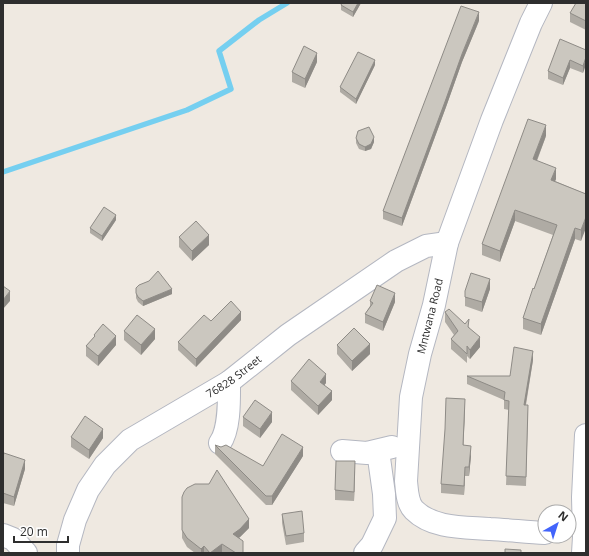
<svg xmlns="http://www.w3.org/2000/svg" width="589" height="556" font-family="'Open Sans',sans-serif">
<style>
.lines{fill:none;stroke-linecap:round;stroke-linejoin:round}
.stream{stroke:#75cff0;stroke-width:5.5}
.street-casing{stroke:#b4b7c1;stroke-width:24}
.secondary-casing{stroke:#b4b7c1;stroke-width:24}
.street{stroke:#fff;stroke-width:22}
.secondary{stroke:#fff;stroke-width:22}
.wall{fill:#afaba4}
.shaded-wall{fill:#8e8b86}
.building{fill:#cbc7bf;stroke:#8e8b86}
.labels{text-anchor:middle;stroke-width:3;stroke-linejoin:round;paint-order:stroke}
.street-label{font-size:11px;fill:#2e2e2e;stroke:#fff}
</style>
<rect width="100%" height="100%" fill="#efe9e1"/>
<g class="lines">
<path class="stream" d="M3,172L187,110L231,89L219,51L259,20L287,3"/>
<defs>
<g id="street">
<path d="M541,3L531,23L492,120L447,243L434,305L420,354L411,397L406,481C407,490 407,503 414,510C433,529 465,527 490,529C508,530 527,532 545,533"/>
<path d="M220,443C230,429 229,399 229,382"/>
<path d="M342,451L367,453L392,447"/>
<path d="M3,535L13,539L26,553"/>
<path id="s1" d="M68,553V545L75,520L88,490L105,465L130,440L229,382L288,335L396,261L426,246L447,243"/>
<path d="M365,553L372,545L385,518L384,494L378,451"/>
</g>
<path id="secondary" d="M583,553L584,537L583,497L586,435"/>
</defs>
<use href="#street" class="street-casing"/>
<use href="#secondary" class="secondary-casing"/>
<use href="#street" class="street"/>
<use href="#secondary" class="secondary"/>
</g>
<path class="wall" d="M342,3H361L353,17L341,10V5Z
M586,3V30L570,22V13Z
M479,21L462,62L446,107L402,226L383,219V211Z
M586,50L583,73L570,68L563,85L548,79V71Z
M317,62L305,88L292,82V72Z
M375,65L356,104L340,92V87Z
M546,136L537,161L556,179L555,181L586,194L581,241L575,239L541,335L523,329V318L534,289L553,235L515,221L500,262L482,255V244Z
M356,138L374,142L371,149L365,151L359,149L356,143Z
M116,220L102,241L90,233V228Z
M179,237L209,245L192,261L179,247Z
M490,289L482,312L465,306V291Z
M136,293L172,294L143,306L138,302L136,298Z
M370,301L395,302L383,331L365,323V314L370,306Z
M445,312L469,327L480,347L470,359L467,356V363L451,349V339L454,335L445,322Z
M241,320L196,367L178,350V342L211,321Z
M124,331L155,339L141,355L124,340Z
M94,335L116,345L98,366L86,356V346L94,337Z
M337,345L370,354L352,371L337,354Z
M533,360L526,405L528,414L526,486L506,485L509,410L504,409V400L467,384V376H510Z
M291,381L326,383L324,385L332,400L318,415L291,390Z
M465,409L463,446L471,456L469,476H465L464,495L441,493V484Z
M243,417L272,422L260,438L243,426Z
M71,437L103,438L89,459L71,447Z
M215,445L263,466L303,456L272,505H266L215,454Z
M3,457L25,469L14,506L3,503Z
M355,471L354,501L335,500V490Z
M182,497L249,528L239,538L243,553H223L222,552L221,553H195L187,547L182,538Z
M282,514L304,533V542L286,545L282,523Z"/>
<path class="shaded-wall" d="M358,3H361L353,17V12Z
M479,12V21L462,62L446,107L402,226V218L462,54Z
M317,53V62L305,88V79Z
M586,57V65L583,73V66Z
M375,60V65L356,104V99Z
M570,60V68L563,85V78Z
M546,125V136L533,170V159Z
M374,137V142L371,149L365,151V147Z
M556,168V179L551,191V180Z
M515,210V221L500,262V251Z
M116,215V220L102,241V236Z
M586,217V228L581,241V230Z
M575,228V239L541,335V324Z
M209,235V245L192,261V251Z
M490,279V289L482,312V302Z
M172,289V294L143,306V301Z
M10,291V301L3,309V300Z
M395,293V302L383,331V322Z
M241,312V320L196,367V359Z
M155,329V339L141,355V345Z
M116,336V345L98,366V356Z
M480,337V347L470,359V350Z
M370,344V354L352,371V361Z
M533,351V360L524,414V405Z
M326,374V383L320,391V382Z
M332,391V400L318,415V406Z
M465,399V409L463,455V445Z
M272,412V422L260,438V429Z
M103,429V438L89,459V450Z
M471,446V456L469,476V467Z
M303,447V456L272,505V496Z
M25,460V469L14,506V497Z
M355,461V471L354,501V492Z
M465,467V476L464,495V486Z
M249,519V528L240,537L233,542V534Z
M222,544V552L221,553H210Z
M204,546V553H201V549Z"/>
<path class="building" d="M342,3H358L353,12L341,5Z
M576,3H586V21L570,13Z
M461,6L479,12L462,54L446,99L402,218L383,211Z
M560,39L586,50V57L583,66L570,60L563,78L548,71Z
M304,46L317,53L305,79L292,72Z
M358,52L375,60L356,99L340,87Z
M528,119L546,125L533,159L556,168L551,180L586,194V217L581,230L575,228L541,324L523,318L533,288L534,289L557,225L515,210L500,251L482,244Z
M369,127L374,137L371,144L365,147L359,144L356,138L358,131Z
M104,207L116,215L102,236L90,228Z
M196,221L209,235L192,251L179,237Z
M158,271L172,289L143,301L138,297L136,293V288L139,285L149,281Z
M471,273L490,279L482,302L465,297V291Z
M377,285L395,293L383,322L365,314L373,303L370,301Z
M3,286L10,291L3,300Z
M231,301L241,312L196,359L178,342L204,315L211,321Z
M449,309L465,324L469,319L468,327L480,337L470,350L467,346V354L451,339L458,331L445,312Z
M137,315L155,329L141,345L124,331Z
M103,324L116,336L98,356L86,346L95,336L94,335Z
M354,328L370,344L352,361L337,345Z
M514,347L533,351L524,405H528L526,477L506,476L509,401L504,400L505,392L467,376H510Z
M309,359L326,374L320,382L332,391L318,406L291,381Z
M446,398L465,399L463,445L471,446L469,467H465L464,486L441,484L445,429Z
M255,400L272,412L260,429L243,417Z
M85,416L103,429L89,450L71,437Z
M282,434L303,447L272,496H266L215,445L221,447L226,445L263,466Z
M4,453L25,460L14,497L3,493V457Z
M336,461H355L354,492L335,490Z
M217,470L249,519L240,529L233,534L243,541V553H236L222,544L210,553L204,546L201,549L187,538L182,530V497L184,492L187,488L195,484H209Z
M302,511L304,533L286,536L282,514Z
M505,549L521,550V553H505Z"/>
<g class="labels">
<g class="street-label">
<text transform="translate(430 316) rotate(-76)" y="4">Mntwana Road</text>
<text dy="4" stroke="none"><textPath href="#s1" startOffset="254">76828 Street</textPath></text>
</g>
</g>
<rect width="589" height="556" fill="none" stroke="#2e2e2e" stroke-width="8"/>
<g transform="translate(557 524) rotate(39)"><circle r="19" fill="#ffffff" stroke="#ababab"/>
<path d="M0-3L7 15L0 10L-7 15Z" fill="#4264fb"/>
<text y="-6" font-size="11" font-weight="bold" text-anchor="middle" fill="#2e2e2e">N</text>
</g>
<path d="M14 536v6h54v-6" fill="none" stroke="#2e2e2e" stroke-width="2"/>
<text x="20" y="536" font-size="12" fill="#2e2e2e" stroke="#ffffff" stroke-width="3" paint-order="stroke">20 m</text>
</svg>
